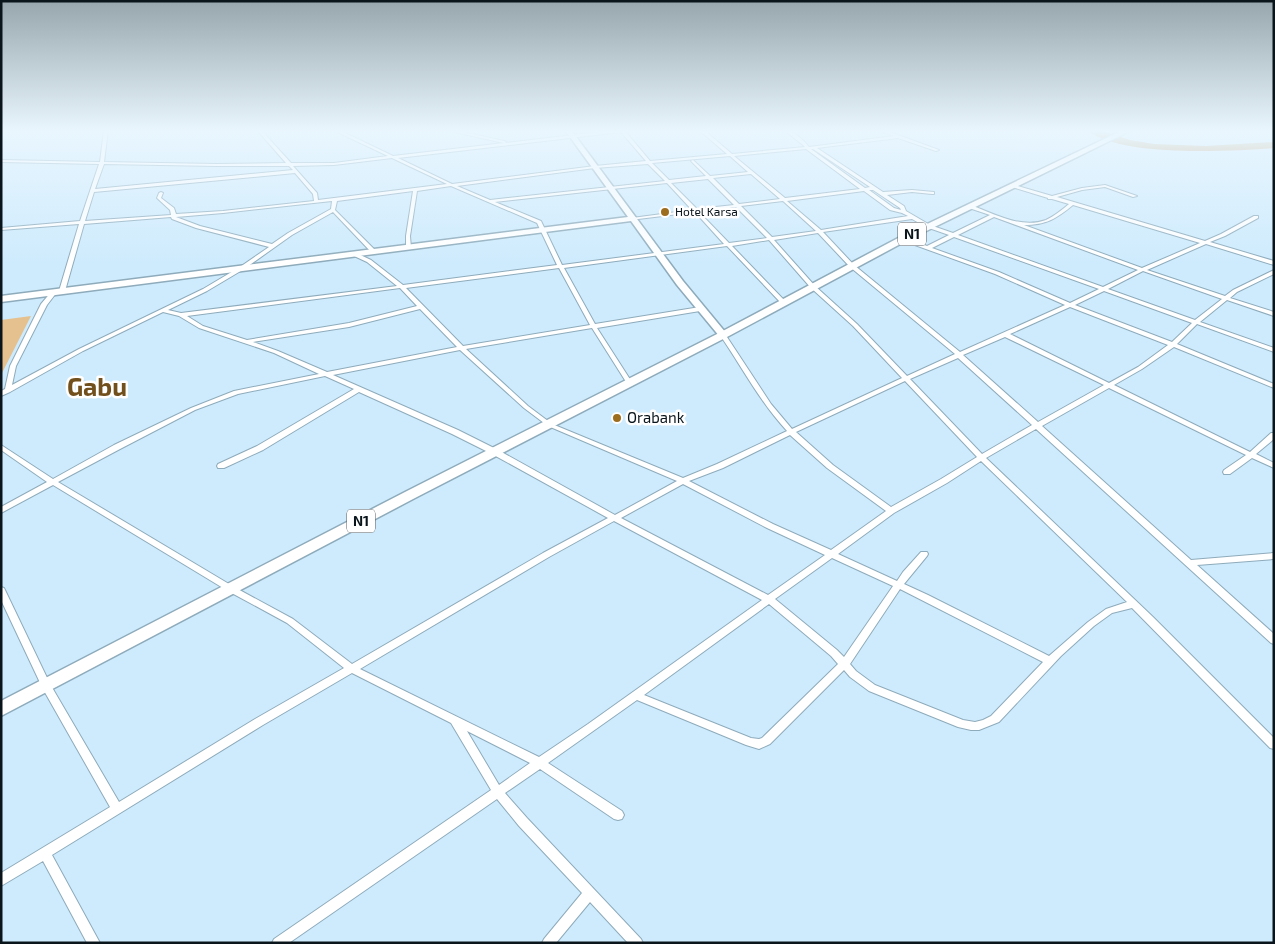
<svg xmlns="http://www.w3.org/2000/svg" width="1275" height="944" font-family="'Exo 2',sans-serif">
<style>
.green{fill:#e6c190}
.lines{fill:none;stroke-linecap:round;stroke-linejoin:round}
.river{fill:#bd9051;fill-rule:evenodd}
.street-casing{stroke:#8eabbb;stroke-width:2}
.secondary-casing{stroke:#8eabbb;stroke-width:3}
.primary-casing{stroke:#8eabbb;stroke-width:3}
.street{fill:#fff;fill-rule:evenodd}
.secondary{fill:#fff;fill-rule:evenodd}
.primary{fill:#fff;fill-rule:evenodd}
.poi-dot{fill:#9c6c1f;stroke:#fff;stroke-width:2}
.labels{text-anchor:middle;stroke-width:5;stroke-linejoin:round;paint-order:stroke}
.far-poi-label{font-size:12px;fill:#0a151b;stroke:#fff;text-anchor:start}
.shield{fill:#fff;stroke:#545b5f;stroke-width:1}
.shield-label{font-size:14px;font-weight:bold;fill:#0a151b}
.poi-label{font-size:15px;fill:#0a151b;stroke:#fff;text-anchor:start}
.town-label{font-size:25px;font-weight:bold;fill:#72501d;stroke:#fff}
</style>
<rect width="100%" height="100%" fill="#ceebfd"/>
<path class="green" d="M31,316L1,375V320Z"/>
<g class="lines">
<path class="river" d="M1087,130H1099L1130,140L1154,144L1206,146L1274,142V148C1230,151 1121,158 1087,130Z"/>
<defs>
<path id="street" d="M104,130H108L104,162L217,164L286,163L257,130H261L291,163H334L388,156L333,130H339L393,156L504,143L445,130H454L504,141L506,142L505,143L615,130H629L625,131L650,161L727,154L699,130H704L732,154L805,147L803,145L784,130C792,130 804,140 809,147L894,136L878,130H884L939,150L936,151L898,138L817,148L883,192L912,190L934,192V194H932L912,192L887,195L904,206L906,211L930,225L953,233L990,215L969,208V206H973C995,214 1021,229 1046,220C1054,216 1062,210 1069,204L1052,199H1048V198L1012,187V185H1014L1052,196L1082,188L1105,185L1137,196L1133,197L1105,187L1082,190L1057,197L1205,241L1221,234L1254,216H1258V218L1225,236L1210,242L1274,261V265L1206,244L1147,270L1225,296L1233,290L1274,270V274L1237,292L1230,298L1274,312V316L1227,300L1200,322L1274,348V352L1197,324L1177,344L1274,384V388L1174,347L1142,369L1114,385L1250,452L1271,433H1274V439L1256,454L1274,463V468L1252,458L1230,474H1224L1223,472L1224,470L1246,455L1109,388L1042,426L1191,560L1274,553V559L1197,565L1274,634V644L1271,643L1036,429L986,458L1153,617L1274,738V749L1270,748L1132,608L1112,613L1094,626L1061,656L999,722L979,730H971L958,727L869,691L850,677L844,670L770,744L759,749L746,745L637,700L548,763L622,811L624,815L622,819L618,820L614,819L540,769L505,793L527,818L641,939L643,943H628L590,902L556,943H542L544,939L582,893L519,826L497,799L289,943H272L274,939L491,790L451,723L352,673L263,725L52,855L100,943H87L43,861L1,886V873L110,807L43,689L1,600V587L4,588L5,590L50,684L119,802L255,719L344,668L287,623L228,591L53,485L1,513V507L47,482L1,450V445L53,479L114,445L191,408L234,391L319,374L274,353L199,328L179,316L163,312L83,351L10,392L1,396V391L5,389L10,366L41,304L52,291L54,290L57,292L47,305L16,366L12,385L79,349L203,289L240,267L269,247L196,228L172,219L171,217L84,224L65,291L64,292H60L59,291L79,224L1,230V228L80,221L99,164L1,162V160L100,162ZM621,132L646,161L595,166L452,184L398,158ZM806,149L860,189L785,198L734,156ZM811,149H813L870,187L865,188ZM730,156L748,172L710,176L693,160L691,161L706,176L669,180L652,163ZM392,158L447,184L318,200L317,193L293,166L334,165ZM104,164L217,166H289L293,170L95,189ZM648,164L665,181L490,200L457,186L595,168ZM295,173L313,194L314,201L223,211L176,214L174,208L161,198L163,193L161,192L159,193L157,198L170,210L171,215L85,221L94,192ZM751,174L780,199L739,204L713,178ZM708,179L734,205L697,209L671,183ZM667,183L692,210L632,218H630V220L695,212L724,244L562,265L541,221L495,202ZM451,186L537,223L557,265L403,285L371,260L354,252L352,253V255L367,262L397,286L181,313L168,310L207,291L244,269L292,235L333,212L372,253H376V251L335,210L337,201L413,191L406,236V247L411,248L410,236L417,191ZM869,190H873L900,208L901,210L894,208ZM864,191L890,210L902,213L908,216L821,230L787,201ZM332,201L331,209L288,233L272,244L200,226L176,217L223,213ZM783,201L816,231L772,237L741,206ZM1073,205L1200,243L1142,268L1024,225C1046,225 1056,219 1073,205ZM736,207L767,238L729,243L699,212ZM994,217L1138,270L1103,287L958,235ZM912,219L926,227L949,235L927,246L903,237L900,239L901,240L995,274L1065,305L960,352L854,265L823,232ZM818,233L850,267L955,354L907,376L857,324L815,286L774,240ZM954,237L1099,289L1070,303L999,272L932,248ZM769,240L811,288L853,326L902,378L792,429L771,404L725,334H721L720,335C742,367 760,402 787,431L717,464L683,478L552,424L528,406L466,349L592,328L628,385H632L633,384L597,328L700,311L703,309L700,307L595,324L564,268L727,246L781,303L783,304L786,302L785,301L732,246ZM559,268L590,325L463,346L406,288ZM1143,271L1222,299L1195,320L1108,289ZM400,288L417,306L349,323L247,340L203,326L187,316ZM1104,291L1192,323L1172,342L1075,305ZM1070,307L1168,345L1138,367L1109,383L1010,334ZM420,309L457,347L327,372L278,351L253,342L349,327ZM1005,337L1104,385L1038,422L963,355ZM460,350L524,408L548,426L677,481L615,515L498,450L458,430L333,375ZM958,358L1032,425L982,454L910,379ZM325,376L354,389L257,446L218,464L217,466L218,468H224L263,450L359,392L452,434L492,454L608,518L543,553L352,664L293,619L234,587L58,482L120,449L195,410L238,394ZM905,381L977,457L941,479L891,507L833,465L796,432ZM790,435L827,468L886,511L831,550L773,524L689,481L723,468ZM981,461L1127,602L1106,609L1088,622L1049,656L928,595L904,584L927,556L928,554L927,552H921L903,572L897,581L838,554L894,513L947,483ZM683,484L767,528L825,555L768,595L621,518ZM614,521L762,600L588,724L539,757L360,669L549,557ZM832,558L893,586L844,657L837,650L775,599ZM900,589L1043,662L991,716L983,720L975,722L963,720L875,685L856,671L850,664ZM769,604L831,656L838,664L762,738L759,739L751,738L644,695ZM467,731L530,763L499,785Z"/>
<path id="secondary" d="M565,130H571L683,281L726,333V337H720L677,285L631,221L1,302V296L628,217Z"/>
<path id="primary" d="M1123,130H1132L906,241L727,337L415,498L1,716V701L405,492L719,333L900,237Z"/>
</defs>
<use href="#street" class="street-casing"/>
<use href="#secondary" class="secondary-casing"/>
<use href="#primary" class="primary-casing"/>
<use href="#street" class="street"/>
<use href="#secondary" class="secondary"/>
<use href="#primary" class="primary"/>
</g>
<linearGradient id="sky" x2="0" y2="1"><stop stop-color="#97a6ac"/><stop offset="0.5" stop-color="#e9f6fe"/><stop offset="1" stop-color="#e9f6fe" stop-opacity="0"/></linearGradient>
<rect width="1275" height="262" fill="url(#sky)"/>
<g class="poi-dot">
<circle cx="665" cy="212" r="5"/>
<circle cx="617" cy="418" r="5"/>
</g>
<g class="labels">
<g class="far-poi-label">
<text x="675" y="216">Hotel Karsa</text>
</g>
<g class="shield">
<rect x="898" y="222.5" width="28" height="23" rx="4"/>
<rect x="347" y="509.5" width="28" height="23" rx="4"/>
</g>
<g class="shield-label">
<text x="912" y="239">N1</text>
<text x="361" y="526">N1</text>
</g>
<g class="poi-label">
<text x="627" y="423">Orabank</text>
</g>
<g class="town-label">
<text x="97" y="396">Gabu</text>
</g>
</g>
<rect width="1275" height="944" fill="none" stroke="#0a151b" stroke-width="5"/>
</svg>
